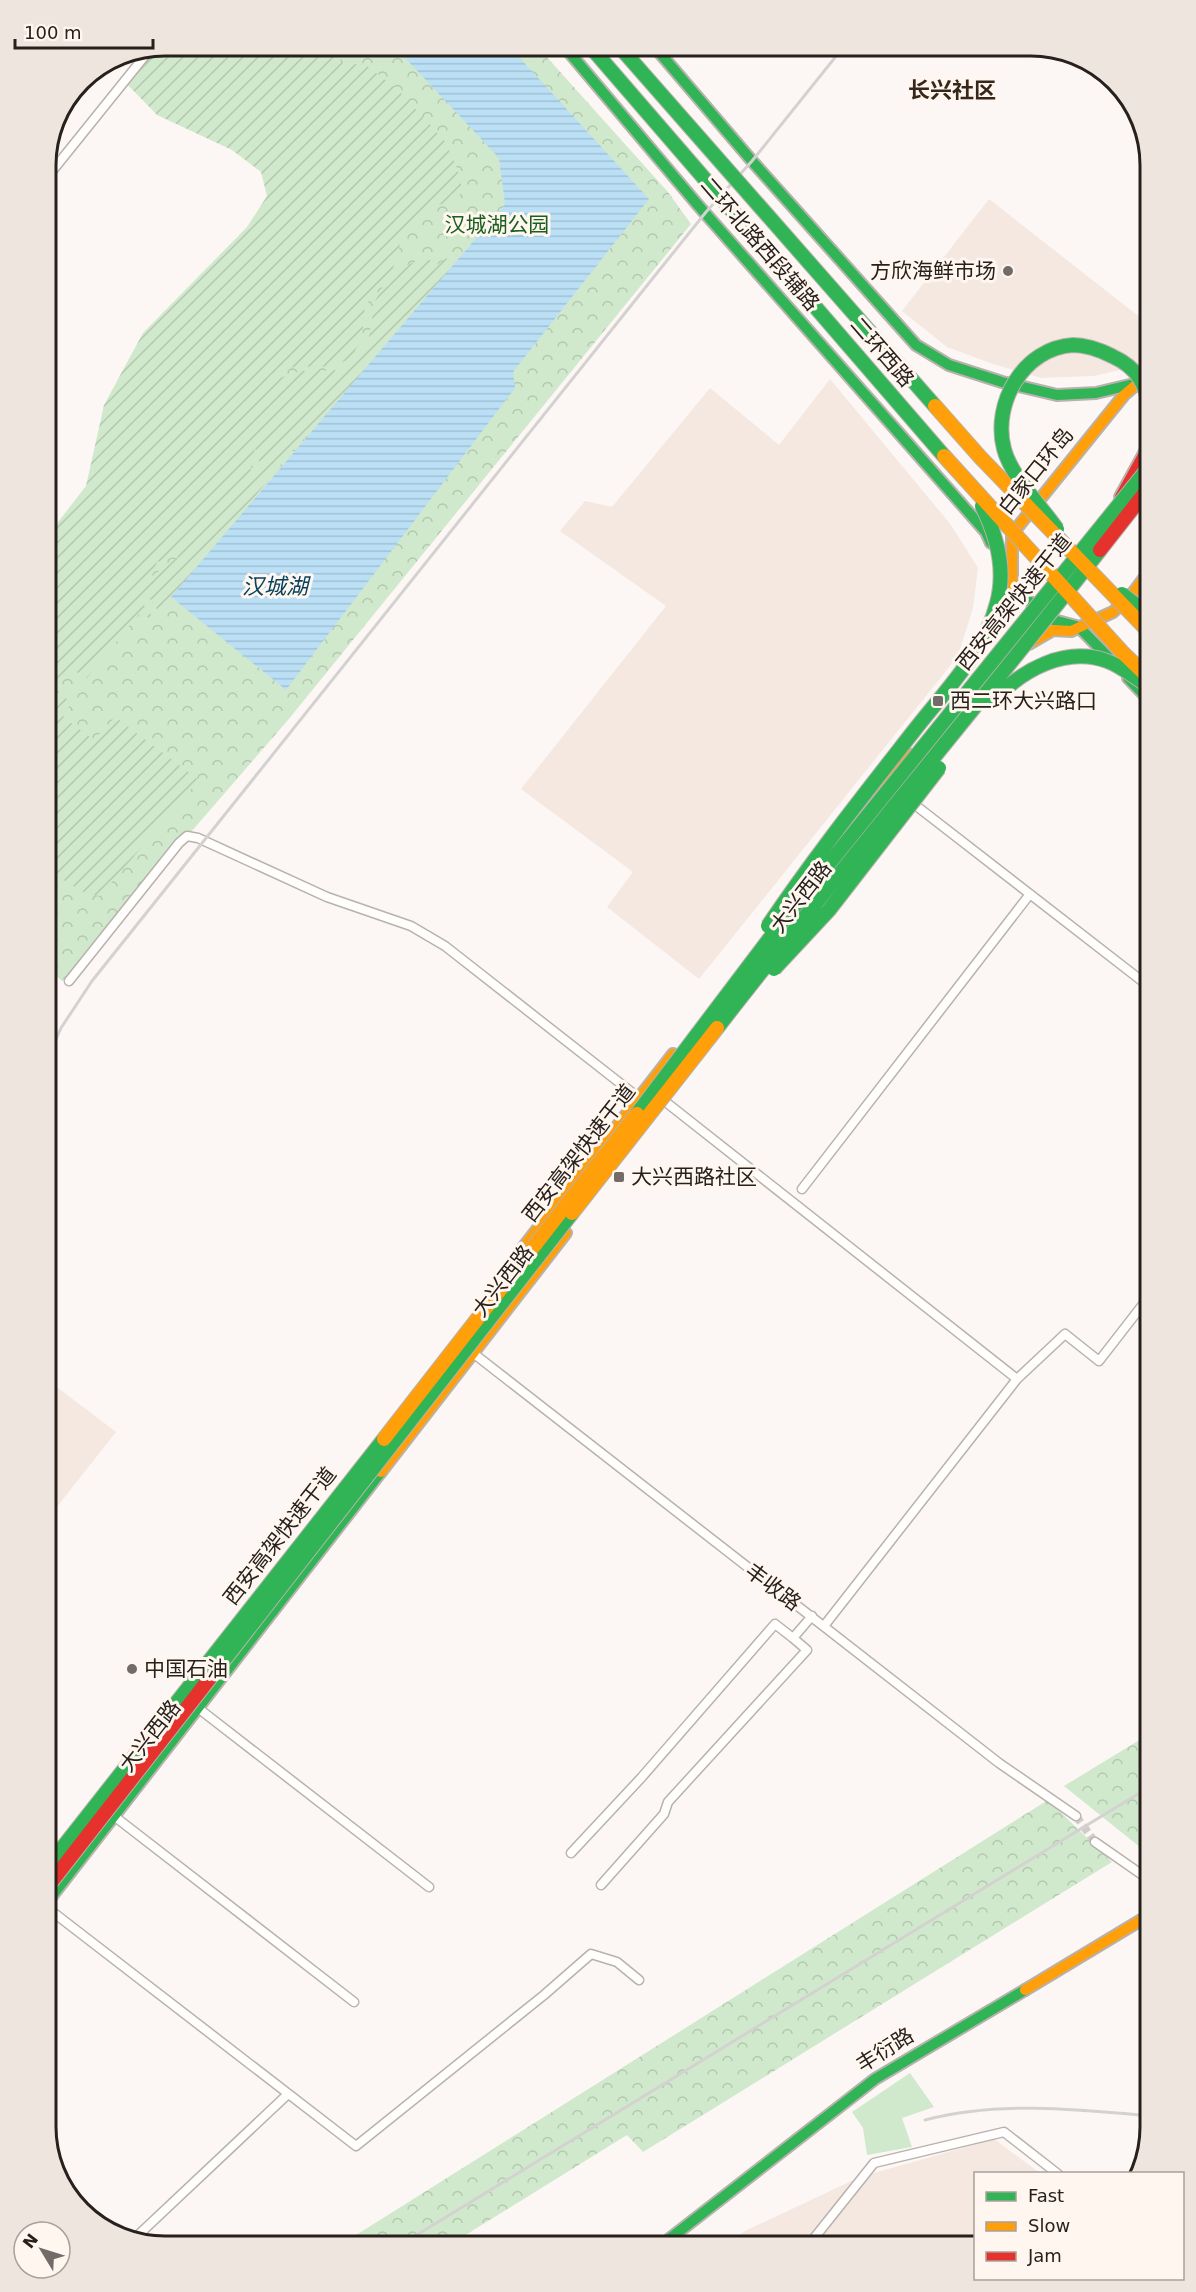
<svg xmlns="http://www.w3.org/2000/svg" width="1196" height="2292" font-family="'DejaVu Sans','Noto Sans SC',sans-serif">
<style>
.built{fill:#f4e8e0}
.grass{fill:#d0e9cc}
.forest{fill:url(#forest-crowns)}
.garden{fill:url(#garden-furrows);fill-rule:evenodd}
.water{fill:url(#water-rules)}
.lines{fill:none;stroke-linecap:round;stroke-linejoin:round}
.street-tunnel{stroke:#d2ccc9;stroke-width:8;stroke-dasharray:8 4;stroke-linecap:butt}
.street-casing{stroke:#b8b2ae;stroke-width:11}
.fast-casing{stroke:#b8b2ae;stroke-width:14}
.slow-casing{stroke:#b8b2ae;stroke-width:14}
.jam-casing{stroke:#b8b2ae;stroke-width:14}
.street{stroke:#fffefd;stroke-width:8}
.fast{stroke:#30b455;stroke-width:10}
.slow{stroke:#ff9f0a;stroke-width:10}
.jam{stroke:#e5322d;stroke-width:10}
.rail{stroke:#d4d2d1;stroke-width:3}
.fast-bridge-casing{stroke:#b8b2ae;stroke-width:16;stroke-linecap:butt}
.slow-bridge-casing{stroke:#b8b2ae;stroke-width:16;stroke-linecap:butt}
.jam-bridge-casing{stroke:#b8b2ae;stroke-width:16;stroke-linecap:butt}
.fast-bridge{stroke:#30b455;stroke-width:14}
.slow-bridge{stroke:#ff9f0a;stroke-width:14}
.jam-bridge{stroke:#e5322d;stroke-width:14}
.poi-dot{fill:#726b67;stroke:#fff6f0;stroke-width:2}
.labels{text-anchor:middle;stroke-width:6;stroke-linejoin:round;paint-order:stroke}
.park-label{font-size:21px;fill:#195f1d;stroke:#fff6f0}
.street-label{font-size:21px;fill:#28201b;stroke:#fff6f0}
.poi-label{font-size:21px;fill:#28201b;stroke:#fff6f0;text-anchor:start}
.neighbourhood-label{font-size:22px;font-weight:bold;fill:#36271b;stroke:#fff6f0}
.water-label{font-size:22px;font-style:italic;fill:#06425d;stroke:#fff6f0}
.rim{fill:none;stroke:#28201b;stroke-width:3}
</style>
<defs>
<pattern id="forest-crowns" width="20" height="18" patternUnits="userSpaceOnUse" patternTransform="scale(1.5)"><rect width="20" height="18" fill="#d0e9cc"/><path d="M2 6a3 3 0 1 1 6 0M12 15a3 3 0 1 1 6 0" fill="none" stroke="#b3c8af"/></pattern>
<pattern id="garden-furrows" width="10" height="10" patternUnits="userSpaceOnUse" patternTransform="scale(1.5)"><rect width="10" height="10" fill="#d0e9cc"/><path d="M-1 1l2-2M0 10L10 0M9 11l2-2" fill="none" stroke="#b3c8af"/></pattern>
<pattern id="water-rules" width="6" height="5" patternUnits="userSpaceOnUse" patternTransform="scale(1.5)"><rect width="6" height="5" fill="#bbe0f6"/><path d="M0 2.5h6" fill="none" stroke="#a1c0d2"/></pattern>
</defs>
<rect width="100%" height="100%" fill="#fcf7f4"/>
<path class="built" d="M989,199L1151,326V363L1093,376L1041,378L993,364L947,347L902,311Z
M830,379L951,525L978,568L973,608L958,656L699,979L607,907L633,872L521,789L666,606L560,531L585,501L612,507L710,388L779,445Z
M45,1378L116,1432L45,1522Z
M994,2139L1040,2173L976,2174L975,2247H723L745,2231L860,2177Z"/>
<path class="grass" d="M910,2073L934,2107L902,2118L912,2147L867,2155L863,2128L852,2112Z"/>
<path class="forest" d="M176,45H536L668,192L691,224L288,720L62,981L45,966V672L348,223Z
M1151,1733V1842L1141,1848L1064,1786Z
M1048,1800L1112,1862L643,2152L627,2135L446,2247H337Z"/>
<path class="garden" d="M164,45H343L340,63L366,65L398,90L444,140L456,165L463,191L453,201L427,208L403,233L392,272L425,257L437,265L446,258L455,265L360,382L290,453L160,614L145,591L141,601L155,620L139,614L87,678L71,669L56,689L71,703L63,717L94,740L115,717L199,780L100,896L87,894L45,869V539L86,486L104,405L143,333L247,227L267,196L261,172L232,150L157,115L122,79L148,48ZM388,277L375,301L367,349L346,370L300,371L277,379L262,392C269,359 302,369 329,366C336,365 344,361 351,359L362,337L365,306ZM255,448L261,466L249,479ZM178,556V557L151,577L157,562Z"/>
<path class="water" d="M393,45H508L649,199L513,372L515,388L286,690L171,597L505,204L499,158Z"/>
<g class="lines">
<path class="street-tunnel" d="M1076,1816L1095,1842"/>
<defs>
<path id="street" d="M45,180L152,47
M910,801L1151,988
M69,981L179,843L187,836L198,838L327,897L411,926L445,946L639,1098
M667,1103L1017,1379L824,1626
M802,1189L1030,894
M473,1353L999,1763L1076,1816
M1017,1379L1065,1334L1099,1361L1151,1294
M198,1708L429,1887
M114,1816L354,2002
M1095,1842L1151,1881
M571,1853L641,1778L775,1624L793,1638
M601,1885L664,1814L668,1802L807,1650L793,1638L812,1616
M45,1906L356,2146L544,1995L591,1954L617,1962L639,1980
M134,2239L288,2094
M807,2247L874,2163L1004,2132L1058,2174"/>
<path id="fast" d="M563,45L697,204L986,532L991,543
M653,45L752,161L916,345L949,365L1002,382L1057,395L1096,393L1138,383
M1012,584L1046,618L1076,626
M1080,628L1113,662
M1128,678L1151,702
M45,1905L381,1472
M659,2247L875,2079L1025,1990"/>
<path id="slow" d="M989,639L1001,618L1012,584V534L1124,395L1138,383L1151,379
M1029,644L1053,630L1071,631L1113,612L1133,593L1151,569
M851,825L906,752
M511,1263L673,1054
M381,1472L566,1233
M1025,1990L1151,1914"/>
<path id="jam" d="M1120,497L1147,448L1151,414"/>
</defs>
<use href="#street" class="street-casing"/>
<use href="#fast" class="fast-casing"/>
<use href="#slow" class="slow-casing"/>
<use href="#jam" class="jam-casing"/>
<use href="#street" class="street"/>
<use href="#fast" class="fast"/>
<use href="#slow" class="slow"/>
<use href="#jam" class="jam"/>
<path class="rail" d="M45,1064L61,1028L92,981L653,278L706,212L752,161L845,45
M925,2120C998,2101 1076,2109 1151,2116
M397,2247L1151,1786"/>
<defs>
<path id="fast-bridge" d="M589,45L944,456
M618,45L935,406
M1057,529C1041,506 1011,476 1004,449C992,404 1023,348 1073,345C1087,345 1100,350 1112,356C1123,361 1134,369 1140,379C1146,388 1148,399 1151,409
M1122,594L1151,617
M994,700C1022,670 1065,646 1107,661C1121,666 1134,677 1147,685
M768,926C813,859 863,796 913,732C943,693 985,652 997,603C1006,570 997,536 982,506
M774,969L829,910L939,768
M717,1028C842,867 974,711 1100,550
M637,1114L789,913L1151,465
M210,1678L572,1213
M45,1870L384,1439"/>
<path id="slow-bridge" d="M935,406L980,457L1151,634
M944,456L1122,652L1151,680
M572,1213L717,1028
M384,1439L637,1114"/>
<path id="jam-bridge" d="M1100,550L1151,485
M45,1890L210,1678"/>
</defs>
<use href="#fast-bridge" class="fast-bridge-casing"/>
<use href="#slow-bridge" class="slow-bridge-casing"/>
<use href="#jam-bridge" class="jam-bridge-casing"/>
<use href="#fast-bridge" class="fast-bridge"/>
<use href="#slow-bridge" class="slow-bridge"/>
<use href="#jam-bridge" class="jam-bridge"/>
</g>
<g class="poi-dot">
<circle cx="1008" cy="271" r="6"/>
<rect x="932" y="695" width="12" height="12" rx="3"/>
<rect x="613" y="1171" width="12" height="12" rx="3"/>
<circle cx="132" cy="1669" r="6"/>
</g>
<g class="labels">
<g class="park-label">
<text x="497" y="232">汉城湖公园</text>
</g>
<g class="street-label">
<text transform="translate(760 244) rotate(49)" y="7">二环北路西段辅路</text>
<text transform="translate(882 352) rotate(49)" y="7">二环西路</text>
<text transform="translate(1036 471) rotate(-51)" y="7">白家口环岛</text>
<text transform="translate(1014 602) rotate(-51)" y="7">西安高架快速干道</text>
<text transform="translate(801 897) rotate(-52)" y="7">大兴西路</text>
<text transform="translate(579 1153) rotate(-52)" y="7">西安高架快速干道</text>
<text transform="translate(503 1281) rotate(-52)" y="7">大兴西路</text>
<text transform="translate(280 1536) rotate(-52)" y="7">西安高架快速干道</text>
<text transform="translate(773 1587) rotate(37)" y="7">丰收路</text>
<text transform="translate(150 1736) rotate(-52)" y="7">大兴西路</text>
<text transform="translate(885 2050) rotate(-32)" y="7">丰衍路</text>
</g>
<g class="poi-label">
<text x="996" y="278" text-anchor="end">方欣海鲜市场</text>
<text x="950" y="708">西二环大兴路口</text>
<text x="631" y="1184">大兴西路社区</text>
<text x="144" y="1676">中国石油</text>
</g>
<g class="neighbourhood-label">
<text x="952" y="98">长兴社区</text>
</g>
<g class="water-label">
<text x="275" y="594">汉城湖</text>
</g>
</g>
<path d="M0 0H1196V2292H0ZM165 56H1031A109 109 0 0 1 1140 165V2127A109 109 0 0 1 1031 2236H165A109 109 0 0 1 56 2127V165A109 109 0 0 1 165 56Z" fill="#eee5df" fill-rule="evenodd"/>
<path class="rim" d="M165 56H1031A109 109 0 0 1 1140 165V2127A109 109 0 0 1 1031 2236H165A109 109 0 0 1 56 2127V165A109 109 0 0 1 165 56Z"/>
<rect x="974" y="2172" width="210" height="108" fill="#fff6f0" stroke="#a9a09b" stroke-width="1.5"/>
<rect x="986" y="2192" width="30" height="9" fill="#30b455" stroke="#a9a09b" stroke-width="1.5"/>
<text x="1028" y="2202" font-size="18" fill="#28201b">Fast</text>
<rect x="986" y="2222" width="30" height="9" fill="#ff9f0a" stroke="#a9a09b" stroke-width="1.5"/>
<text x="1028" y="2232" font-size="18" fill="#28201b">Slow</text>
<rect x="986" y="2252" width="30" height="9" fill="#e5322d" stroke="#a9a09b" stroke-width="1.5"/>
<text x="1028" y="2262" font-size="18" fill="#28201b">Jam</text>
<g transform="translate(42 2250) rotate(308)"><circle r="28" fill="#fff6f0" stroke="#a9a09b" stroke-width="1.5"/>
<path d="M0-4.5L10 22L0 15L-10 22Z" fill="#726b67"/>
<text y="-9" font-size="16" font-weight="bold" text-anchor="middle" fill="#28201b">N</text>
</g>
<path d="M15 39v9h138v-9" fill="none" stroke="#28201b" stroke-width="3"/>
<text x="24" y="39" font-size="18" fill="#28201b" stroke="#fff6f0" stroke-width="4.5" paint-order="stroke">100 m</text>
</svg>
